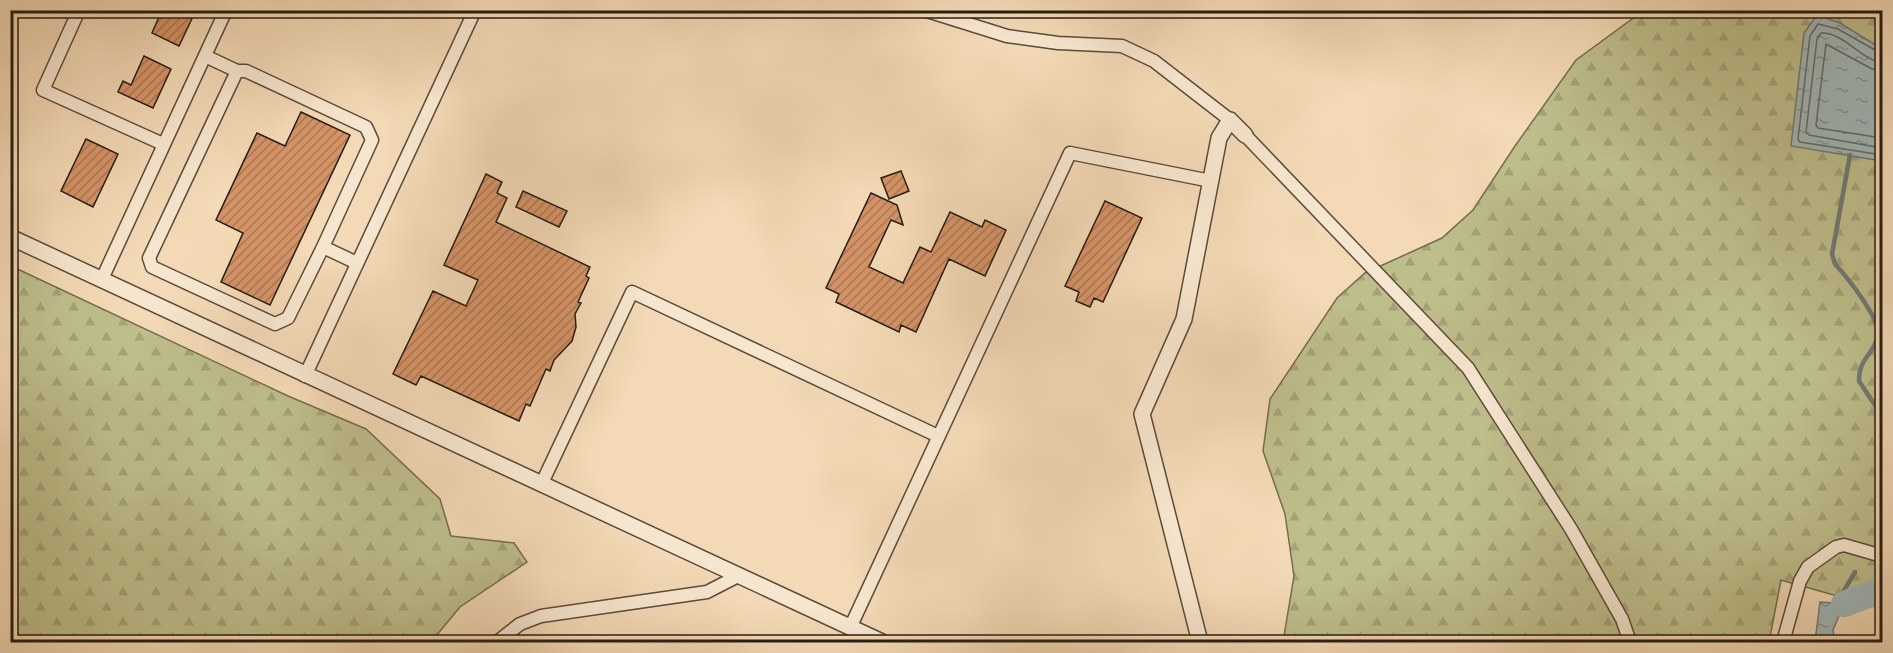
<svg xmlns="http://www.w3.org/2000/svg" width="1893" height="653" font-family="'IM FELL Great Primer',serif">
<style>
.forest{fill:url(#forest-firs);stroke:#736d50;stroke-width:1.5}
.water{fill:url(#water-ripples);stroke:#707976;stroke-width:1.5}
.lines{fill:none;stroke-linecap:round;stroke-linejoin:round}
.shore{stroke:#646a66;stroke-width:1.5}
.stream{stroke:#707976;stroke-width:4.5}
.river{stroke:#a0b7b8;stroke-width:26}
.building{fill:url(#building-hatch);stroke:#281c14;stroke-width:1.5}
.minor-casing{stroke:#5b4b3c;stroke-width:15}
.tertiary-casing{stroke:#5b4b3c;stroke-width:18}
.minor{stroke:#f7e6cf;stroke-width:12}
.tertiary{stroke:#f7e6cf;stroke-width:15}
</style>
<defs>
<pattern id="forest-firs" width="22" height="20" patternUnits="userSpaceOnUse" patternTransform="scale(1.5)"><rect width="22" height="20" fill="#bebe8b"/><path d="M5 1l3.5 6h-7zM16 11l3.5 6h-7z" fill="#a3a377"/></pattern>
<pattern id="water-ripples" width="26" height="14" patternUnits="userSpaceOnUse" patternTransform="scale(1.5)"><rect width="26" height="14" fill="#a0b7b8"/><path d="M2 4q2-2 4 0t4 0M15 11q2-2 4 0t4 0" fill="none" stroke="#829494"/></pattern>
<pattern id="building-hatch" width="6" height="6" patternUnits="userSpaceOnUse" patternTransform="scale(1.5)"><rect width="6" height="6" fill="#d49366"/><path d="M-1 1l2-2M0 6l6-6M5 7l2-2" fill="none" stroke="#ac7753"/></pattern>
</defs>
<rect width="100%" height="100%" fill="#f3d9b5"/>
<filter id="stains"><feTurbulence type="fractalNoise" baseFrequency=".00333" numOctaves="4"/><feColorMatrix values="0 0 0 0 .2 0 0 0 0 .09 0 0 0 0 .02 0 0 0 .5 -.17"/></filter>
<radialGradient id="worn" r=".72"><stop offset=".6" stop-color="#630" stop-opacity="0"/><stop offset="1" stop-color="#630" stop-opacity=".3"/></radialGradient>
<path class="forest" d="M1643,11H1882V642L1876,607L1781,580L1769,642H1283L1294,576L1285,514L1263,451L1270,399L1337,298L1365,273L1442,238L1473,210L1515,146L1576,60Z
M11,266L288,396L366,429L440,499L451,536L514,543L527,562L460,607L431,642H11Z"/>
<path class="water" d="M1817,15L1840,23L1882,49V161L1791,146L1804,33Z
M1820,602L1844,604L1833,630L1835,642H1815Z"/>
<g class="lines">
<path class="shore" d="M1882,54L1838,29L1818,24L1810,36L1798,139L1800,142L1882,155
M1882,62C1860,60 1844,32 1821,33L1817,39L1806,132L1809,135L1882,148
M1882,71L1872,69L1826,44L1816,125L1818,128L1882,138"/>
<path class="stream" d="M1850,155L1832,254L1835,264C1847,277 1880,318 1878,335C1875,353 1858,359 1859,381L1882,416
M1879,541L1882,536
M1836,604L1855,572"/>
<path class="river" d="M1844,604L1882,590"/>
</g>
<path class="building" d="M162,10H196L179,46L152,33Z
M144,56L171,69L153,108L118,92L123,81L131,85Z
M301,112L350,135L270,305L221,282L243,233L216,220L257,133L285,146Z
M86,139L118,154L93,207L61,191Z
M901,171L909,191L889,199L881,178Z
M486,174L502,182L497,193L507,198L496,222L590,267L586,276L589,278L578,302L581,303L575,314L576,327L572,341L554,360L550,371L546,369L530,406L526,404L519,421L421,376L416,385L393,374L433,291L466,306L478,280L444,265Z
M523,191L567,211L559,227L516,207Z
M871,193L897,205L903,225L891,220L869,267L903,283L920,247L931,252L950,212L982,227L985,220L1006,230L985,276L949,259L916,332L901,325L899,332L836,302L839,294L826,288Z
M1105,201L1142,218L1103,302L1094,298L1090,307L1076,301L1079,292L1065,286Z"/>
<g class="lines">
<defs>
<path id="minor" d="M79,10L43,90L163,144
M924,10L1007,36L1058,43L1122,46L1154,61L1230,120
M205,56L237,71L149,258L152,267L275,324L288,318L323,247L357,263
M237,71H246L366,127L372,140L323,247
M1245,135L1468,368L1571,529L1622,619L1630,642
M102,279L226,10
M305,376L475,10
M542,483L632,292L938,436
M850,628L1070,153L1211,181
M497,642L520,624L541,616L707,592L740,575
M1783,642L1800,581L1808,567L1836,547L1844,545L1882,556"/>
<path id="tertiary" d="M10,237L882,642
M1200,642L1142,414L1184,319L1219,138L1230,120L1245,135"/>
</defs>
<use href="#minor" class="minor-casing"/>
<use href="#tertiary" class="tertiary-casing"/>
<use href="#minor" class="minor"/>
<use href="#tertiary" class="tertiary"/>
</g>
<rect width="1893" height="653" fill="none" stroke="#f3d9b5" stroke-width="36"/>
<rect x="12" y="12" width="1869" height="629" fill="none" stroke="#281c14" stroke-width="3"/>
<rect x="18" y="18" width="1857" height="617" fill="none" stroke="#281c14" stroke-width="1.5"/>
<rect width="100%" height="100%" filter="url(#stains)"/>
<rect width="100%" height="100%" fill="url(#worn)"/>
</svg>
